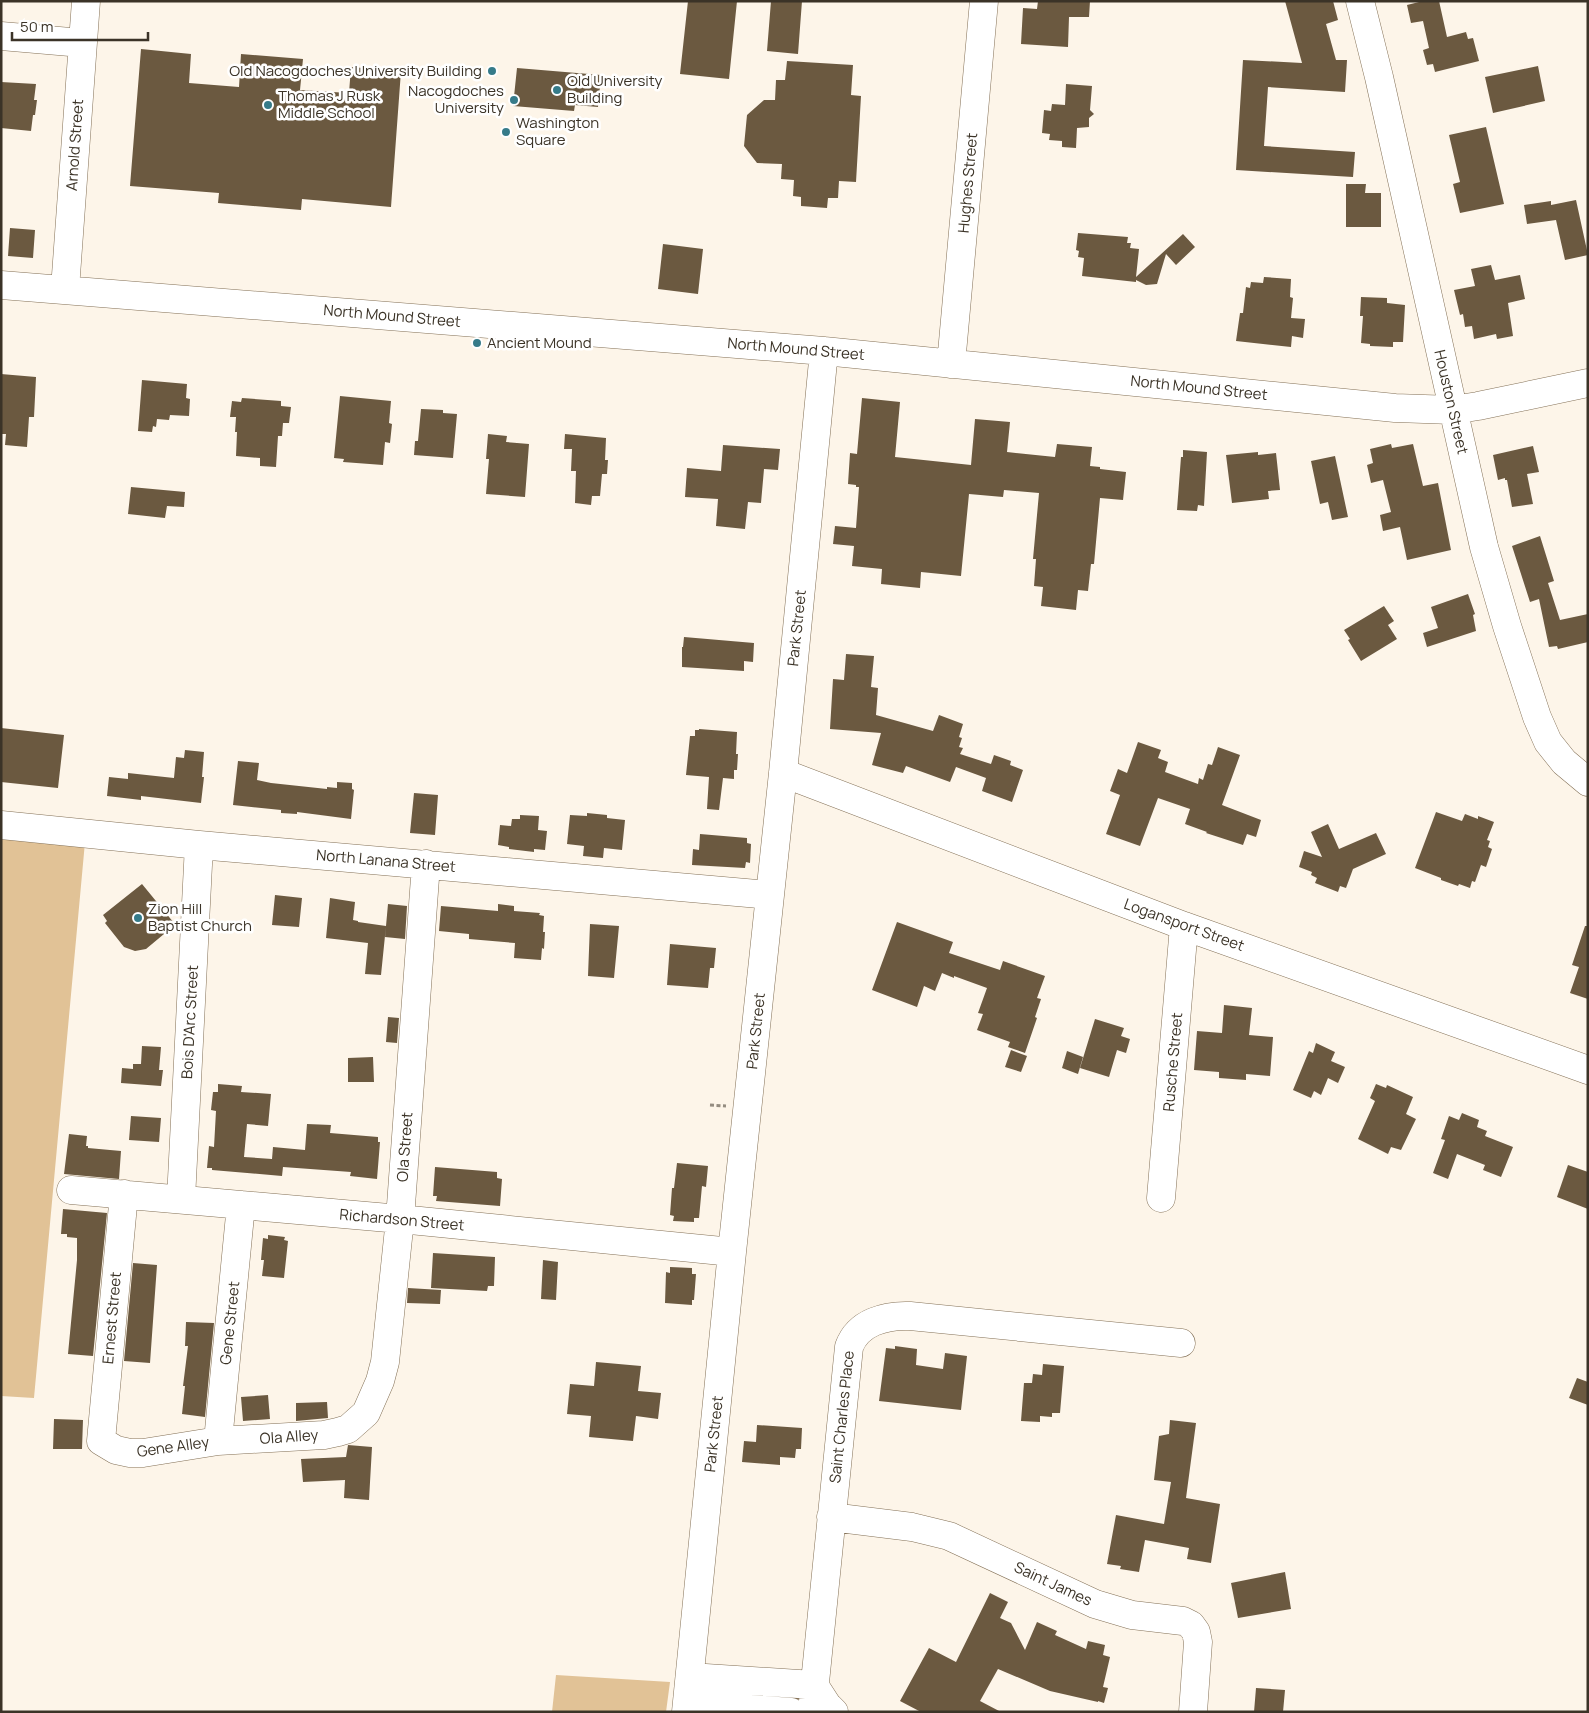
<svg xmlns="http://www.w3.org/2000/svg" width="1589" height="1713" font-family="Manrope,sans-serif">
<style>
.green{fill:#e1c296}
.building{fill:#6b5940}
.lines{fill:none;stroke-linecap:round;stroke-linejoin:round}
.minor-casing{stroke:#847157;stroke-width:29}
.path{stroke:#948c80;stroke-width:3;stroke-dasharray:4 2.5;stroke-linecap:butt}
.minor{stroke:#fff;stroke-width:28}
.poi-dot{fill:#367b89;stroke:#fff;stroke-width:2}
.labels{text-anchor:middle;stroke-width:5;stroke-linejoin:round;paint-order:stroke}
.poi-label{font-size:15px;fill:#3b3327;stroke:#fff;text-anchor:start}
.street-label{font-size:15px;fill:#3b3327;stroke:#fff}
</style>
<rect width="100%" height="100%" fill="#fdf5e9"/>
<path class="green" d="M1,834L85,842L34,1398L1,1396Z
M556,1675L670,1682L666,1712H552Z"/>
<path class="building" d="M688,1H737L729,79L680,74Z
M771,1H802L798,54L767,51Z
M1038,1H1090L1089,17H1069L1068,47L1021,44L1023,8L1037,9Z
M1285,1H1333L1338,20L1326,24L1336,60H1347L1345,92L1268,87L1264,146L1355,152L1353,177L1236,170L1243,60L1302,63Z
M1423,1H1439L1447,37L1466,32L1468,39L1473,38L1479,61L1435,72L1433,64L1427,65L1423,50L1429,48L1423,21L1411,23L1407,5Z
M141,49L191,54L189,83L239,87L241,54L303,59L300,90L349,93L351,67L401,71L391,207L302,199L301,210L218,203L219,193L130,186Z
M787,61L853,65L851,95L861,96L856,182L839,181L838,198H828L827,208L801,206V197L793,196L794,180L781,179L782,164L757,163L744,146L747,115L764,100H775L776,80H785Z
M1538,66L1545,101L1493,113L1485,77Z
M517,68L601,75L598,107L575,105L574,111L513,106Z
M1,82L36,84L34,100H37L35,115H33L31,131L1,128Z
M1066,84L1092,86L1090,110L1094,114L1089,118V127L1077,128L1076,148L1062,147V141L1049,140L1050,134L1042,133L1044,110L1051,111L1052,104L1065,105Z
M1486,127L1504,204L1460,213L1453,184L1460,182L1449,135Z
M1346,184H1366L1365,193H1381V227H1346Z
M1576,200L1588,255L1565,260L1556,220L1527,224L1524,205L1551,201V205Z
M10,228L35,230L33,258L8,256Z
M1078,233L1128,237L1127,243H1131L1130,248L1139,249L1136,277L1183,234L1195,247L1176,265L1166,254L1157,284L1146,285L1136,280V282L1082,276L1084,258L1078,257L1079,251L1076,250Z
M663,244L703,249L698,294L658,289Z
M1491,265L1495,280L1520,275L1525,299L1508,303L1513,336L1497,339L1496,334L1474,339L1472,326L1465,327L1463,314L1460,315L1454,290L1475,286L1471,269Z
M1264,277L1291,279L1290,297L1293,298L1291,318L1305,319L1303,338L1292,336L1291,347L1236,341L1240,313H1243L1246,287L1250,288L1251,282L1263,283Z
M1361,297L1387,298V303L1405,305L1403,342H1393V347L1370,346V344L1361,343L1363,316H1360Z
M1,374L36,377L34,417H29L27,447L5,445L6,434H1Z
M142,380L187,384L186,398L190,399L189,416L170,415L169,420L157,419L156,427L153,426L152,432L138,431Z
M340,396L391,401L389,423L392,424L390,443L385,442L383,465L343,462L344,459L334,458Z
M242,398L281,401V406L291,407L289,423H283L282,436H278L276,467L260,466V458L236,456L237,432H235L236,417H230L232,401L241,402Z
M862,398L900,402L895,457L971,465L975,419L1010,422L1007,452L1055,457L1057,444L1092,447L1090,466L1100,467V469L1126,472L1123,500L1100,498L1094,564H1091L1088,591L1078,590L1076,610L1041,606L1043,587L1034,586L1036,559H1033L1039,493L1004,490L1003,497L969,494L961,576L921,572L920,588L881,584L882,569L852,566L854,546L833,544L835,526L856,528L859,487H856V485L848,484L850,453L857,454Z
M421,409L443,410V413L457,414L453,458L414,455L415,441H418Z
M488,434L507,436L506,442L529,444L525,497L486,494L489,459H486Z
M565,434L606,438L605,460H608L607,474H602L600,496H592L591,505L575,503L576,471H571L572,449H564Z
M1391,444L1392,448L1413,444L1423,486L1438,483L1451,550L1407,560L1400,527L1383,531L1380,515L1391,512L1383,480L1371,483L1367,465L1373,463L1370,449Z
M723,445L780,449L778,470L764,469L761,503L748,502L745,529L716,526L718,499L685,497L687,468L721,471Z
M1533,446L1539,472L1527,474L1533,504L1512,507L1507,480H1505V478L1498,480L1493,455Z
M1183,450L1207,452L1204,506L1198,505L1197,511L1177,510L1181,457H1183Z
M1258,452V455L1276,453L1280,490L1268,491L1269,499L1232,503L1226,455Z
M1335,456L1348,517L1332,520L1328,502L1320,504L1311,461Z
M131,487L185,492L184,507L167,506L165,518L128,514Z
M1540,536L1554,581L1548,583L1560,620L1588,614V642L1558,649L1557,646L1549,647L1539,599L1530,602L1512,546Z
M1468,594L1475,614L1473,615L1476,631L1427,647L1423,633L1438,628L1431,607Z
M1384,606L1394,621L1388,625L1397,639L1361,661L1348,640L1350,639L1344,630Z
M684,637L754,643L753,662L744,661V671L682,667V647H683Z
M846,654L874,656L871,687L878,688L876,715L933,731L939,715L963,724L959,737L962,738L959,747L963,748L960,754L991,764L994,755L1011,761L1010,765L1023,770L1012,802L982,791L986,778L956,767L950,782L906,766L903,773L872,765L881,733L830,729L833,679L844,680Z
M1,728L64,735L58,788L1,782Z
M699,729L737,732L736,754H738L737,770H734V779L723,778L719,810L707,809L709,777L686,775L690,736H695V730H699Z
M1138,742L1161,750L1158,758L1168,762L1165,772L1198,784L1199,778L1203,780L1208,764L1212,765L1218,747L1240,755L1222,805L1261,820L1256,837L1247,834L1243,845L1206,833L1207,832L1185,824L1190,809L1158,798L1140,846L1106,834L1120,795L1110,791L1118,769L1127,773Z
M185,750L204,752L202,777H204L201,803L141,796V800L107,796L109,777L128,779V773L174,778L176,757L184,758Z
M238,761L259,763L257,780L271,783L327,789V787L337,788V782L352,783V789L354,790L351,819L297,812V814L281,813V810L233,805Z
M414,793L438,795L435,835L410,833Z
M1436,812L1462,821L1465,814L1478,819V816L1494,822L1487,840L1490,841L1488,847L1492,849L1486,867L1481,865L1475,882L1472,881L1470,888L1459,884L1458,886L1441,880V878L1415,868Z
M587,813L607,815V818L625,820L622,850L604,848L603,858L583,856L584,846L567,844L570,815L587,816Z
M520,815L539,816L538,830L547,831L545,850L534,849V852L509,849V847L498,845L500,825L511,826L512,819H520Z
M1328,824L1339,849L1376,833L1386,854L1353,869L1346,888L1340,886L1338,892L1315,883L1317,878L1311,875L1312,872L1299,867L1304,851L1322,857L1311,832Z
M700,834L747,838V843L751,844L750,863L746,862L745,868L692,865L693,849L699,850Z
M142,884L174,923L168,928L170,929L146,949L135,951L124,947L105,923L107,921L103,915Z
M275,895L302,898L299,927L272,925Z
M330,898L355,902L353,920L358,921V922L386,926L381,975L365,974L368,943L326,938Z
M388,904L407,906L405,939L385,937Z
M498,904L514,906V911L540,913L539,915L544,916L543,932H545L544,949L542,948L541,960L514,958L515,943L469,939V934L439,931L441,906L498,911Z
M897,922L953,942L949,953L1000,970L1003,961L1045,976L1037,998L1041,999L1035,1017L1037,1018L1025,1053L1008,1047L1010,1042L977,1030L983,1014L978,1013L987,988L954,976V978L942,973L935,991L924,986L917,1007L872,990Z
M590,924L619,926L614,978L588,976Z
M1585,926H1588V999L1570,993L1579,967L1572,965Z
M670,944L716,948L714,968H710L708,988L667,985Z
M1224,1005L1252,1008L1249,1035L1273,1037L1270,1076L1246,1074V1080L1219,1078V1072L1194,1070L1197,1031L1222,1033Z
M388,1017L399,1018L397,1043L386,1042Z
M1095,1019L1124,1028L1121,1036L1130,1039L1126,1053L1117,1050L1109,1077L1080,1068Z
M1316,1043L1335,1052L1331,1061L1345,1067L1338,1083L1328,1078L1321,1095L1314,1091L1311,1098L1293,1090L1309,1051L1313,1053Z
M142,1046L161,1047L159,1070H163L161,1086L121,1083L122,1068L133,1069V1064H141Z
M1011,1050L1027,1056L1021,1072L1005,1067Z
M1067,1051L1083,1057L1078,1074L1062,1068Z
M373,1057L374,1082H348V1058Z
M218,1084L242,1086L241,1092L271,1094L268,1126L247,1124L244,1157L272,1159L273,1147L305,1150L307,1124L331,1125L330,1133L378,1137V1142H380L377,1179L350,1176L351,1172L283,1167L282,1176L212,1170V1168H207L209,1146L214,1147L216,1111L211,1110L213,1092H218Z
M1376,1084L1386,1088L1387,1085L1413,1097L1406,1114L1416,1119L1401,1150L1391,1147L1388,1154L1358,1139L1375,1101L1370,1098Z
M1462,1113L1479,1120L1477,1127L1487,1131L1485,1136L1513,1147L1501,1177L1483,1170L1485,1165L1457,1154L1448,1179L1433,1173L1445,1140L1441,1139L1449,1116L1459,1120Z
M131,1116L161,1118L159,1142L129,1140Z
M69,1134L87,1136L86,1146H88V1148L121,1151L119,1179L64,1174Z
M677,1163L708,1166L706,1187L702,1186L699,1218H694V1222L673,1221L674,1216L670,1215L672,1188H674Z
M1568,1165L1588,1172V1209L1557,1197Z
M435,1167L497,1172V1178L502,1179L500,1206L436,1201L437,1196H433Z
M63,1209L107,1213L93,1356L68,1354L77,1260V1238L67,1237V1234H61Z
M268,1235L285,1237L284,1240L288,1241L284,1278L262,1276L264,1260H261L263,1238L268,1239Z
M433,1253L495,1257L494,1286H488L487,1291L431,1288Z
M543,1260L558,1262L556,1300L541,1299Z
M133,1263L157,1265L150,1363L124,1361Z
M670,1267L692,1268V1274H696L694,1300H692V1305L665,1303L666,1272L670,1273Z
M408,1288L441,1290L440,1304L407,1303Z
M186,1322L214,1323L205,1417L182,1414L185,1386H183L188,1346H185Z
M895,1346L917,1349L916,1365L943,1369L945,1353L967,1356L961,1410L879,1401L886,1348L895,1349Z
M596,1362L641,1366L638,1391L661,1393L658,1419L636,1416L633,1441L589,1437L591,1416L567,1414L570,1384L594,1386Z
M1043,1364L1064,1366L1060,1413H1052V1417L1040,1416V1422L1021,1421L1024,1383H1032L1033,1374L1042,1375Z
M1577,1378L1588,1382V1405L1569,1398Z
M268,1395L270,1419L243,1421L241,1397Z
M327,1402L328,1418L296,1421V1403Z
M54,1419L83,1420L82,1449H53Z
M1170,1420L1196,1423L1186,1498L1220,1504L1211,1563L1187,1559L1189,1548L1145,1540L1139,1572L1120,1569L1121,1566L1107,1564L1116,1515L1164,1524L1171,1482L1154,1480L1159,1436L1169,1434Z
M757,1425L802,1428L801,1449H796L795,1458L780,1457V1465L742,1462L744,1441L756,1442Z
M348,1445L372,1447L369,1500L344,1498L345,1480L303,1482L301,1459L346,1457Z
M1285,1572L1291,1609L1238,1618L1231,1583Z
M990,1593L1008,1602L1000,1618L1011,1623L1025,1650L1037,1622L1057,1631L1055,1635L1086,1649L1088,1641L1105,1645L1103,1655L1110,1657L1103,1687L1108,1688L1104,1703L1098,1701V1702L1050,1691L998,1669L980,1701L1001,1712H921L900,1701L929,1648L956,1662Z
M1256,1688L1285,1690L1283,1712H1254Z"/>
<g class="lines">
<defs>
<path id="minor" d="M1360,1L1379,77L1484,547L1507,626L1537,717L1548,742L1564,762L1588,782
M1,36L82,43
M1,285L824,351L1395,408L1453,410L1478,406L1588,383
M65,289L86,1
M951,364L984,1
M783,773L1184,926L1588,1070
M1,825L199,845L770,895
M71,1190L400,1219L732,1252
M124,1194L101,1441L116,1450L130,1453H143L218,1441L324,1435L338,1432L348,1429L366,1413L380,1381L385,1362L400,1219L426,864
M1161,1198L1184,926
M181,1199L199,845
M218,1441L241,1205
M831,1517L912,1527L949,1536L1095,1604L1132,1615L1183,1621L1191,1625L1196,1632L1198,1642L1193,1712
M690,1677L814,1685L827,1705L834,1712
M687,1704L791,1712
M686,1712L732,1252L783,773L824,351
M812,1712L849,1347C858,1322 886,1315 910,1316L1181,1343"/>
</defs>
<use href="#minor" class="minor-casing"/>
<path class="path" d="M710,1105L726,1106"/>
<use href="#minor" class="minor"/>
</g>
<g class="poi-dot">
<circle cx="492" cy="71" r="5"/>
<circle cx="557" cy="90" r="5"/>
<circle cx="514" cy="100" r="5"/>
<circle cx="268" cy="105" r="5"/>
<circle cx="506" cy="132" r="5"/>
<circle cx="477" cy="343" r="5"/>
<circle cx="138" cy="918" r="5"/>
</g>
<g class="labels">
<g class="poi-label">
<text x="482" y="76" text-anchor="end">Old Nacogdoches University Building</text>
<text x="567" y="86">Old University<tspan x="567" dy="17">Building</tspan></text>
<text x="504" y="96" text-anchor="end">Nacogdoches<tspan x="504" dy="17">University</tspan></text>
<text x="278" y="101">Thomas J Rusk<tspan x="278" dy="17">Middle School</tspan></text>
<text x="516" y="128">Washington<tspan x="516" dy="17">Square</tspan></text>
<text x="487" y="348">Ancient Mound</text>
<text x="148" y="914">Zion Hill<tspan x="148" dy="17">Baptist Church</tspan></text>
</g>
<g class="street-label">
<text transform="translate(75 145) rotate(-86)" y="5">Arnold Street</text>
<text transform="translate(968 183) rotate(-85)" y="5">Hughes Street</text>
<text transform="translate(392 316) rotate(5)" y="5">North Mound Street</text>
<text transform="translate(796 349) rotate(5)" y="5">North Mound Street</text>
<text transform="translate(1199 388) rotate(6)" y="5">North Mound Street</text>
<text transform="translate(1451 402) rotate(77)" y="5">Houston Street</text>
<text transform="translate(797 628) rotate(-84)" y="5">Park Street</text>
<text transform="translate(386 861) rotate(5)" y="5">North Lanana Street</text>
<text transform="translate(1184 925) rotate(20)" y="5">Logansport Street</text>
<text transform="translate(190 1022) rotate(-87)" y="5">Bois D'Arc Street</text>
<text transform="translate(756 1031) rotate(-84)" y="5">Park Street</text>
<text transform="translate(1173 1062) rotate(-85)" y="5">Rusche Street</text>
<text transform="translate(405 1147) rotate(-86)" y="5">Ola Street</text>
<text transform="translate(402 1220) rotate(5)" y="5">Richardson Street</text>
<text transform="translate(112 1318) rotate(-85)" y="5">Ernest Street</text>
<text transform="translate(230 1323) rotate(-84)" y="5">Gene Street</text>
<text transform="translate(842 1417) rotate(-84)" y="5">Saint Charles Place</text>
<text transform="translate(714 1434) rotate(-84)" y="5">Park Street</text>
<text transform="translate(289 1437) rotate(-4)" y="5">Ola Alley</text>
<text transform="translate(173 1447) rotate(-8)" y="5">Gene Alley</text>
<text transform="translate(1053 1584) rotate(25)" y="5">Saint James</text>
</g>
</g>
<rect width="1589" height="1713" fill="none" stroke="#3b3327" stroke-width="5"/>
<path d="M12 32v8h136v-8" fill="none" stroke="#3b3327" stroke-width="2.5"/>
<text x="20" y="32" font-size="15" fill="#3b3327" stroke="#ffffff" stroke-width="4" paint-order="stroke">50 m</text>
</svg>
